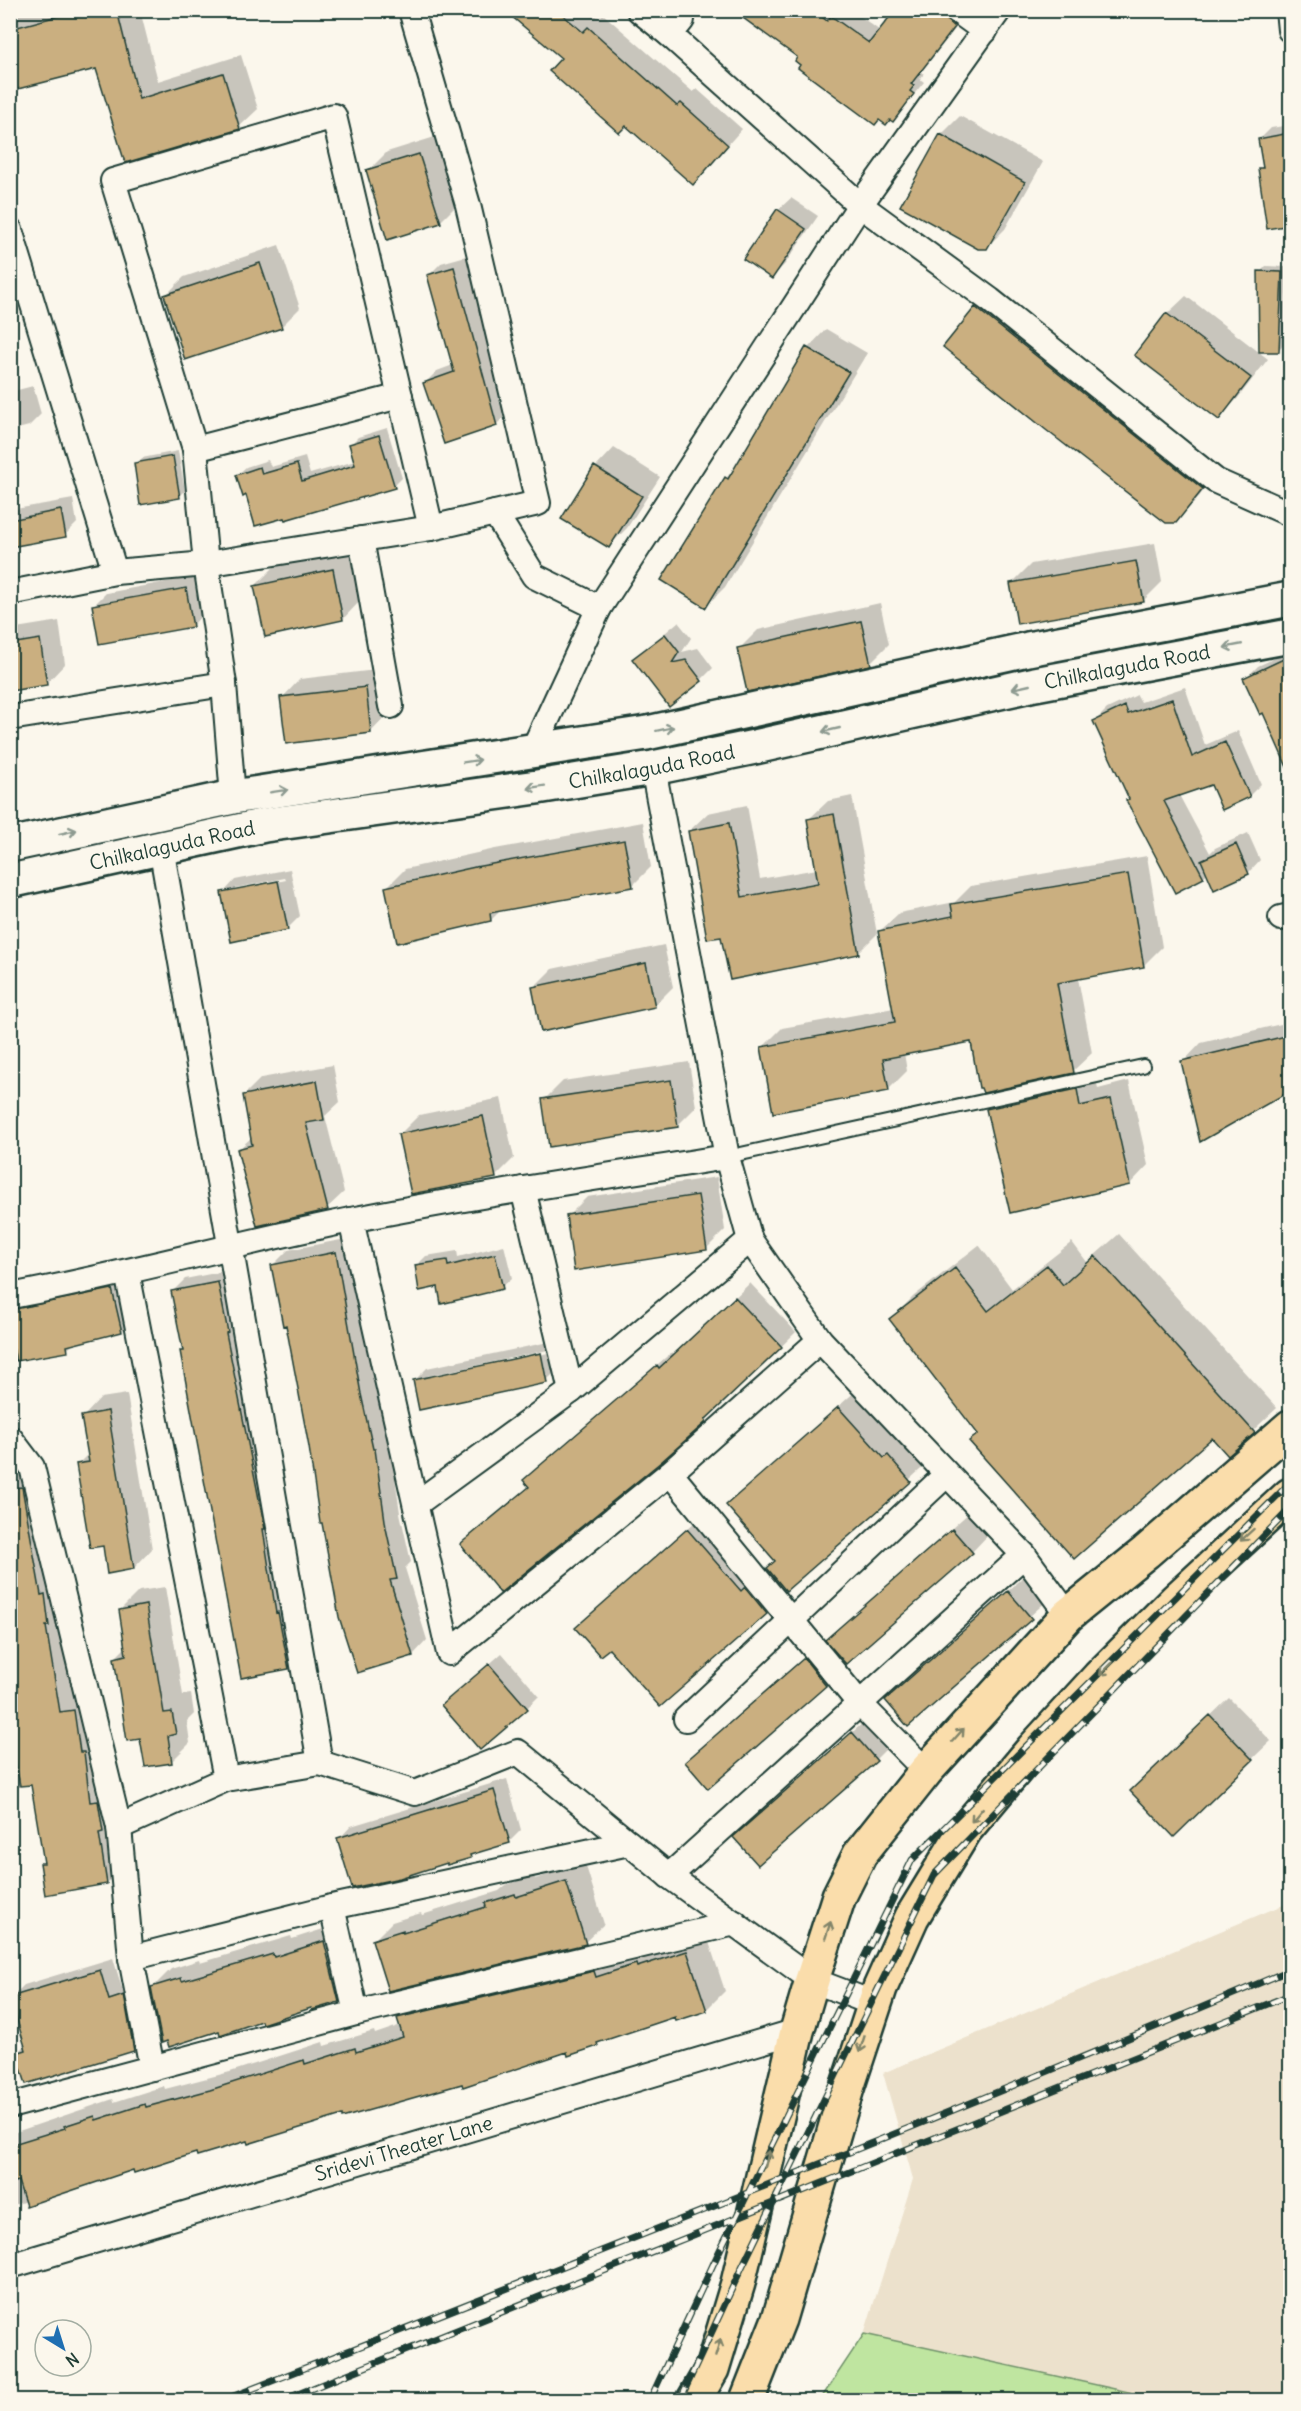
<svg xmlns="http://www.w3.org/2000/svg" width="1301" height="2411" font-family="Delius,sans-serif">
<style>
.built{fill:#ece1cc}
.green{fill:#bfe5a0;stroke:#6f916a;stroke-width:1.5}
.shadow{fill:#0003;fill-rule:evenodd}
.building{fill:#caaf80;stroke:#1f3d34;stroke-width:1.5}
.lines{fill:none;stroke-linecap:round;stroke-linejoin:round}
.lane-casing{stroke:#1f3d34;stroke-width:16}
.street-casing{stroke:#1f3d34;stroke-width:28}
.secondary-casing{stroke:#1f3d34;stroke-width:38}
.primary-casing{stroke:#1f3d34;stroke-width:38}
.lane{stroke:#fbf7ec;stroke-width:12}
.street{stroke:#fbf7ec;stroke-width:24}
.secondary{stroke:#fbf7ec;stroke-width:33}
.primary{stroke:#faddab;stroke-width:33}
.rail-casing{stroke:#1f3d34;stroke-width:7}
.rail{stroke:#fbf7ec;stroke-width:4.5;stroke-dasharray:14;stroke-linecap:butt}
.oneway{stroke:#8d9a90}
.oneway2{stroke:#82856a}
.labels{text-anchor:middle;stroke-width:6;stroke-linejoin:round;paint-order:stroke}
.street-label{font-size:20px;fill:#1f3d34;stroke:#fbf7ec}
</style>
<rect width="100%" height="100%" fill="#fbf7ec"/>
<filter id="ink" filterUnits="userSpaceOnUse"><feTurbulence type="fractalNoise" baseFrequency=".0167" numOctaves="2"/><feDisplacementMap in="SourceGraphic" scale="12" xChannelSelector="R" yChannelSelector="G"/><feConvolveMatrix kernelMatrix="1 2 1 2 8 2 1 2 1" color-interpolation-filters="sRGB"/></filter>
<g filter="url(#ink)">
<path class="built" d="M1290,1902V2400H1165L864,2334L913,2179L883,2073Z"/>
<path class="green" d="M864,2334L1165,2400H820Z"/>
<path class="shadow" d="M31,10H140L158,81L241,55L258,109L239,127L126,161L97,67L10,90V16Z
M507,10H590L599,18L603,14L693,92L697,89L742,129L707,168L563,58Z
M747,10H852L880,31L896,10H961L966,15L921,72L924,74L920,79L924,82L893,120L802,64L800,57Z
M960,116L1043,162L1005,229L986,248L902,205L941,135Z
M1290,125V223L1268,227L1260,169L1264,164L1260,139L1271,128Z
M438,136L459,203L440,222L368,171L387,152Z
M791,198L818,216L785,264L772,277L778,210Z
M279,245L300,308L281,327L165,296L184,277Z
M466,256L509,412L496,425L425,383L437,371L453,365L428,276L441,263Z
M1266,266L1287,267L1284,344L1278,350L1260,272Z
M995,289L1220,469L1194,503L1175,522L945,347L976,308Z
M1186,296L1268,359L1237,399L1219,418L1167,314Z
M826,329L867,353L725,587L706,606L726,478L737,467L808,348Z
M33,386L41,414L29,426L10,431V392Z
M387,428L402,478L394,486L247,493L237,475L246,467L268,460L271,467L305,457L310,474L355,461L350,445L358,437Z
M614,448L660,477L627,528L609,546L596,467Z
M178,451L185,491L179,497L136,464L142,458Z
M73,499L77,523L65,535L10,546V510Z
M1155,543L1162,582L1143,601L1012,583L1031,564Z
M351,551L361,600L343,619L255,586L274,567Z
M198,576L204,613L192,626L94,605L106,593Z
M880,603L889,644L870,663L739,649L758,630Z
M59,621L65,664L47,683L10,689V629Z
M678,622L691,638L682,652L698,648L713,668L701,680L634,659Z
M1290,651V738L1278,744L1245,679L1258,666Z
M384,669L389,713L371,732L282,698L300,679Z
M1185,687L1205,745L1238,731L1261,784L1249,796L1212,783L1179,795L1210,853L1215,848L1248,833L1260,860L1248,873L1208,872L1203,877L1130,798L1095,721L1107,709L1137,695L1141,702Z
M852,796L877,934L858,953L723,935L689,831L708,813L747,805L760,879L817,869L809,819L828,801Z
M643,822L651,867L632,886L501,910L491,920L386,888L405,869L495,849Z
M1147,856L1162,947L1143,966L1078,978L1092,1053L1073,1071L972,1040L904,1053L907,1071L888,1090L763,1047L782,1028L894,1008L880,931L899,913L955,902L971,886Z
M290,869L300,916L287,929L223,893L235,880ZM285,878L286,880L235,891V888Z
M664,945L673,987L654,1006L533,988L552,969Z
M1290,1022V1090L1201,1140L1183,1062L1201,1043Z
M689,1062L696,1107L678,1125L544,1100L563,1081Z
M333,1065L340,1102L325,1116L344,1192L327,1208L239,1149L252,1137L244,1095L261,1078Z
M1095,1071L1098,1089L1129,1081L1148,1165L1130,1184L988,1109L1007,1090Z
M501,1098L514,1158L495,1177L400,1134L419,1115Z
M717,1177L725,1230L706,1249L568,1216L587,1197Z
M1119,1234L1277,1408L1228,1454L1212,1436L891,1319L914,1296L979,1245L1012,1289L1072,1242L1087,1262Z
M351,1238L389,1435L400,1513L411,1562L405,1568L427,1640L413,1655L310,1447L287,1324L273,1265L288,1250Z
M504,1245L512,1278L502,1287L439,1285L416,1266L426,1256L457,1251L458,1257Z
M230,1270L301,1655L288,1668L181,1352L185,1349L173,1291L185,1279Z
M124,1278L134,1318L122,1331L74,1343L67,1350L10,1325V1307Z
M750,1283L796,1332L705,1421L501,1591L462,1544L530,1486L525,1480L539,1466L672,1352L675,1355Z
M553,1341L558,1369L546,1381H414L427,1368ZM548,1350V1353L427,1379V1376Z
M858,1389L929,1462L786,1589L777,1560L728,1505Z
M127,1394L152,1549L134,1568L104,1544L78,1464L89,1453L83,1417L101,1398Z
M40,1472L124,1865L107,1883L42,1864L45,1861L32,1783L10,1720V1476Z
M971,1511L990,1533L972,1552L827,1640Z
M706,1512L785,1594L660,1705L609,1647L577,1628Z
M1027,1574L1049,1599L908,1725L887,1700Z
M165,1587L183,1695L191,1694L194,1714L187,1721L190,1743L172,1761L115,1658L126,1647L120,1610L139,1591Z
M823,1641L844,1666L709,1786L687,1762Z
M502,1653L539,1696L527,1708L443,1705Z
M1229,1698L1271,1741L1252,1759L1151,1773Z
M872,1715L894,1741L876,1759L754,1819Z
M507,1779L521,1830L509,1842L475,1852L470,1857L339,1839L351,1826Z
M585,1863L604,1924L585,1942L374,1940L392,1922L421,1913L422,1915L499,1891L506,1885L534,1876L535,1879Z
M342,1923L357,1982L338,2001L220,2029L153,1987L171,1969L199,1960L200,1963L291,1936L292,1939Z
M706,1933L725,1991L706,2010L676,2015L603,2039L597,2045L568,2050L463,2082L197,2151L10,2206V2134L113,2099L114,2102L164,2086L165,2089L230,2072L323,2042L324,2046L374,2031L375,2034L401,2025L399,2018L417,2000Z
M113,1958L122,1988L136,1984L146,2037L133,2050L18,2053L26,2045L12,1997L24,1985Z"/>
<path class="building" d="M80,10H117L139,99L223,73L240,129L125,163L96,69L10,91V29Z
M504,10H557L583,32L588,27L677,106L681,103L728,145L693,185L626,126L619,133L549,71L561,58Z
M732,10H813L827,21L831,16L869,43L895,10H942L943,16L955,27L911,84L914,86L910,91L914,94L893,122L890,120L886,125L879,120L875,125L798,68L800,65L795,61L797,57Z
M1290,133V225L1267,229L1258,168H1263L1258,139Z
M940,134L1025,182L987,249H978L900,206Z
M419,154L441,223L387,240L366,170Z
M777,209L806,229L772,279L743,259Z
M260,263L282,328L185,360L164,295Z
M454,267L497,426L444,444L423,383L454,372L427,275Z
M1258,271L1282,272L1279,352H1259Z
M975,307L1203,489L1176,523H1166L1046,430L943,347Z
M1166,313L1251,378L1219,420L1134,355Z
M806,347L849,372L706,608L661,580L725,477L728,479Z
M379,435L395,488L285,520L284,518L255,526L246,495L243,497L236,475L260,467L262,474L297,464L302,481L355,465L349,444Z
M173,456L180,498L140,505L134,463Z
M594,466L642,496L609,548L561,519Z
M61,510L66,537L10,547V520Z
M1136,561L1144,602L1017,624L1010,583Z
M333,569L343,620L265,637L254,586Z
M186,588L193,627L99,644L92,605Z
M861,621L871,665L747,692L737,648Z
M665,634L679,652L672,663L686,660L702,681L669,707L632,659Z
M40,639L47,685L10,691V644Z
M1290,656V774L1263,713L1260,715L1243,678Z
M366,687L371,733L286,744L280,697Z
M1172,699L1192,757L1225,742L1250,797L1222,810L1211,785L1164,801L1204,878L1175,893L1126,800L1129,799L1093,721L1125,706L1128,714Z
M834,814L859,954L730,980L721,937L707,939L688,831L729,823L742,897L818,883L807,819Z
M624,840L633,887L490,913L491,921L397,943L385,887L475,867Z
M1236,844L1249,874L1214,890L1201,860Z
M1128,874L1144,967L1057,983L1074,1073L983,1093L981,1088H979L971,1042L883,1059L889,1091L773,1113L761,1047L895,1022L878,931L953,916L951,904Z
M278,881L288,930L231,942L221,892Z
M646,963L655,1007L541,1032L532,987Z
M1290,1035V1091L1200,1142L1181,1061Z
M671,1080L678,1127L549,1147L542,1099Z
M317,1081L324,1120L306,1123L328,1210L257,1226L237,1149L252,1145L243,1095Z
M1077,1089L1080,1106L1111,1099L1130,1185L1010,1213L986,1109Z
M483,1116L496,1178L411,1194L398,1134Z
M698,1195L707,1250L574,1271L566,1215Z
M336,1252L361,1394L373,1449H375L386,1528L397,1579L390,1580L413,1656L357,1673L339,1617L322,1523H320L309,1447L286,1325L283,1326L271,1265Z
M495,1254L503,1289L441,1304L438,1287L419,1291L415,1265L447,1260L448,1266Z
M1095,1256L1255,1433L1228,1456L1212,1438L1074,1559L969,1441L978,1434L889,1319L955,1268L988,1311L1047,1265L1063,1285Z
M218,1282L228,1332L226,1333L265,1529H263L276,1613L278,1612L289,1669L241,1678L180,1351H183L171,1291Z
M112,1289L122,1332L67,1346L68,1352L16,1361L10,1333V1310Z
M735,1297L782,1347L705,1420L706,1422L661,1462L500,1593L460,1544L529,1487L523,1480L657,1365L659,1368Z
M541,1353L547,1383L419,1410L413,1380Z
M838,1407L884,1458L888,1455L911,1482L786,1591L767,1568L775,1561L726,1505Z
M108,1411L134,1569L107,1574L103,1546L90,1548L76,1464L89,1462L81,1416Z
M22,1487L41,1595L45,1594L49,1626H46L60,1712L74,1710L80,1752H84L90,1802L98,1801L103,1832L99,1833L107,1884L45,1895L40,1863H44L31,1785L20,1786L10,1731V1488Z
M687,1529L741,1591L745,1587L767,1614L660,1707L609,1649L600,1656L575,1628Z
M952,1529L973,1553L846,1664L825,1640Z
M1008,1591L1032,1619L908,1727L885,1700Z
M146,1605L164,1713L172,1712L176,1734L168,1736L172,1763L145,1767L140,1739L127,1741L114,1658L126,1655L119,1610Z
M804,1658L826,1686L708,1789L685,1762Z
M489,1664L528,1709L480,1750L441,1705Z
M1210,1715L1253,1760L1174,1837L1130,1791Z
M852,1732L877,1761L758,1865L733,1837Z
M494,1790L510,1843L470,1855L471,1858L447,1865V1863L400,1878L352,1888L337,1838Z
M566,1881L586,1944L388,1991L372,1940L403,1930V1933L486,1907L485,1903L515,1894L516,1897Z
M324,1941L339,2002L312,2010L311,2008L262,2024L261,2021L220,2035L219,2031L169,2047L167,2041L162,2043L151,1987L181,1978L182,1981L273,1954L274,1957Z
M687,1951L707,2011L676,2021L675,2017L597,2043L598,2046L568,2056L567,2052L463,2087L462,2084L342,2118V2115L248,2144L247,2141L197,2156L196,2153L134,2173L133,2170L26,2206L18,2181L10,2183V2145L65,2128L64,2126L95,2116L96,2120L145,2104L146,2107L210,2090L304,2060L305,2064L355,2048L356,2052L403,2037L397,2018L594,1971L596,1977L636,1964L637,1967Z
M100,1970L109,2000L124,1995L134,2051L26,2084L16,2053L26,2050L10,1997Z"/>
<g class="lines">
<defs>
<path id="lane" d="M727,1157L1143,1066"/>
<g id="street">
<path d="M639,10L670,35L860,205L990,300L1216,481L1290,514"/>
<path d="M956,10L985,31"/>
<path d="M1288,10L1290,30"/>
<path d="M670,35L682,20V10"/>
<path d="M10,230L115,572"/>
<path d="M195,449L400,396"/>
<path d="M495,513L534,576L599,608"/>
<path d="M361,539L391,706"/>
<path d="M10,593L115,572L206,564L431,528L538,503L468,205L411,10"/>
<path d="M10,718L224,684"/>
<path d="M532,752L599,608L860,205L999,10"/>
<path d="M653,768L727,1157L750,1240L820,1340L1024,1555L1068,1615"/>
<path d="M233,797L224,684L206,564L195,449L113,181L334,116L431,528"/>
<path d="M161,847L320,1763"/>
<path d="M1281,918L1290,916"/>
<path d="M523,1189L571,1391"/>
<path d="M351,1220L449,1653L670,1473L820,1340"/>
<path d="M127,1272L226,1779"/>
<path d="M10,1296C125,1275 237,1243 351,1220C476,1195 602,1177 727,1157"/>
<path d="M10,1438L32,1467L119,1827L131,1958L152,2068"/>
<path d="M670,1473L860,1704L926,1771"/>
<path d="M416,1504L571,1391L750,1240"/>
<path d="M686,1719L946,1475"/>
<path d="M119,1827L226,1779L320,1763L415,1793L518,1752L669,1876L812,1980L875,2004"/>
<path d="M669,1876L1024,1555"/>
<path d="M332,1907L356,2013"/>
<path d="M131,1958L332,1907L629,1843"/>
<path d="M10,2106L356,2013L735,1923"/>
<path id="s1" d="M10,2266L797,2031"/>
</g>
<g id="secondary">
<path d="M10,845L233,797L647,733L1028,649L1290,599"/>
<path id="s2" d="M10,881L265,825L537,787L653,768L755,747L1035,684L1290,636"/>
</g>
<path id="primary" d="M694,2400L712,2369L738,2283L797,2031L812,1980L839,1896L860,1854L926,1771L1068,1615L1146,1552L1290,1427
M747,2400L779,2319L847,2088L880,1988L912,1917L965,1830L1033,1749L1099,1677L1176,1600L1290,1495"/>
</defs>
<use href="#lane" class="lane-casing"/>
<use href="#street" class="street-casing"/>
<use href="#secondary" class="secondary-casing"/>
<use href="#primary" class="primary-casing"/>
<use href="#lane" class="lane"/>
<use href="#street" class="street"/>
<use href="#secondary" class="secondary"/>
<use href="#primary" class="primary"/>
<defs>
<path id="rail" d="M224,2400C581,2259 938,2120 1290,1970
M283,2400L1290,1995
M650,2400L717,2256L912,1860L1290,1483
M680,2400L742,2267L934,1875L1290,1509"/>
</defs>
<use href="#rail" class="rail-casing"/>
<use href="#rail" class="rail"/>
</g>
<defs><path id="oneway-shaft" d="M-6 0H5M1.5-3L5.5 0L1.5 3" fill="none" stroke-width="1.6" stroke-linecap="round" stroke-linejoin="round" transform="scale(1.5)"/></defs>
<g class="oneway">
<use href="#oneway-shaft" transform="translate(1233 646) rotate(169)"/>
<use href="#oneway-shaft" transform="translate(1021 687) rotate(167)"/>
<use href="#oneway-shaft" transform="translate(665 729) rotate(-12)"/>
<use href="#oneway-shaft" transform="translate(831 730) rotate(167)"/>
<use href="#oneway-shaft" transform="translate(472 761) rotate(-9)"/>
<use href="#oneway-shaft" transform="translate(536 787) rotate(171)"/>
<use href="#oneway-shaft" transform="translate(279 791) rotate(-9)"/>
<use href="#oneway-shaft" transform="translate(68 832) rotate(-13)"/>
</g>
<g class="oneway2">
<use href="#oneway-shaft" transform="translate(1247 1535) rotate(138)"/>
<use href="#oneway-shaft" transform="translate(1106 1669) rotate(135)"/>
<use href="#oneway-shaft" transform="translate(958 1735) rotate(-48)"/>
<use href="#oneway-shaft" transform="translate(977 1815) rotate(130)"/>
<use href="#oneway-shaft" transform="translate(828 1930) rotate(-72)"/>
<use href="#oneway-shaft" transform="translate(862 2044) rotate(108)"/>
<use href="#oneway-shaft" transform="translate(767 2159) rotate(-77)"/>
<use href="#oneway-shaft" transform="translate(718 2348) rotate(-73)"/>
</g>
</g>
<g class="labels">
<g class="street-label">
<text dy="7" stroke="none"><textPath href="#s2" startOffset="1138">Chilkalaguda Road</textPath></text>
<text dy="7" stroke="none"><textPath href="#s2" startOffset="652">Chilkalaguda Road</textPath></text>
<text dy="7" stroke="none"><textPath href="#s2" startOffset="166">Chilkalaguda Road</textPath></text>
<text dy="7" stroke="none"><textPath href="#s1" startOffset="411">Sridevi Theater Lane</textPath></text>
</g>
</g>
<rect width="1301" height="2411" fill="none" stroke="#fbf7ec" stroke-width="36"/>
<rect x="18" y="18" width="1265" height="2375" fill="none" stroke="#1f3d34" stroke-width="2" filter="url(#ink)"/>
<g transform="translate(63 2348) rotate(142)"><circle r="28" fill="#fbf7ec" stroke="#a3ada2" stroke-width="1.5"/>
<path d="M0-4.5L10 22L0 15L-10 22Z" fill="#1f6fb2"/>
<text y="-9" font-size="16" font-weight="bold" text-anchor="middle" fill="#1f3d34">N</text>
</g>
</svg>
